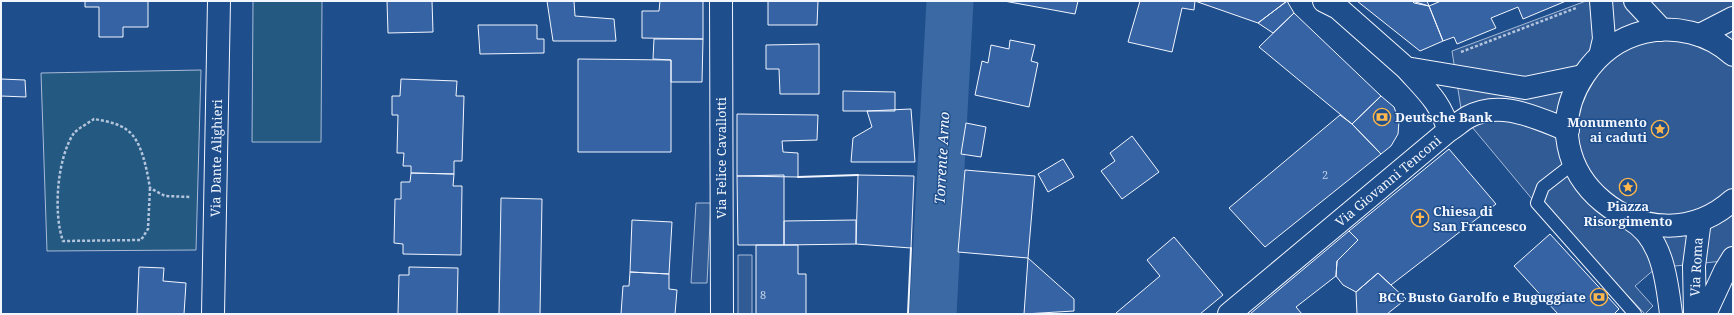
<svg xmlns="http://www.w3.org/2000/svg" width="1734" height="315" font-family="'Noto Serif',serif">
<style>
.green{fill:#245a82;stroke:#a8bbd7}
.parking{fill:#305b95;stroke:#a8bbd7}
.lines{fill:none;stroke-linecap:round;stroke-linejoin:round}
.river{stroke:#3b69a3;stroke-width:47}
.building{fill:#3563a3;stroke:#f2f6ff}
.service-casing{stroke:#f2f6ff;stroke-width:14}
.minor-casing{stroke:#f2f6ff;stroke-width:24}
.tertiary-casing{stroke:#f2f6ff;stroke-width:24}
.path{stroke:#b3c4dc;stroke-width:2.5;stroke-dasharray:3 2;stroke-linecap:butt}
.service{stroke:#1f4e8c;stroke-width:12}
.minor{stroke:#1f4e8c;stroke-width:22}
.tertiary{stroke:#1f4e8c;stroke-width:22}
.wall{stroke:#f2f6ff;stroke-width:2}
.labels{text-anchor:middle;stroke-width:3;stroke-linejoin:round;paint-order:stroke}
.number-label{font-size:11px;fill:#c3d1e8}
.poi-label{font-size:13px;font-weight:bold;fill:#f2f6ff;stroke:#1f4e8c;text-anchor:start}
.street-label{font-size:13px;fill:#f2f6ff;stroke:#1f4e8c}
.water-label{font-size:14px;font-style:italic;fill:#f2f6ff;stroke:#1f4e8c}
</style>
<rect width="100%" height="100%" fill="#1f4e8c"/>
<path class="green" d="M253,1H322L321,142H252Z
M201,70L196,250L47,251L41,73Z"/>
<path class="parking" d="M1586,1H1733V260L1656,268L1635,286L1653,306L1645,314L1626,294L1617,301L1462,115L1452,51Z
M696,203H711L707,283H691Z
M738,255H752V314H738Z"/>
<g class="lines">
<path class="river" d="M933,314L950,1"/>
</g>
<path class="building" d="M85,1H148V27H123V37H99V7H85Z
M387,1H432L433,32L388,33Z
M547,1H574L575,16L614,19L616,41H553Z
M660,1H703V39L642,38V11H659Z
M768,1H818L817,25H768Z
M1004,1H1078L1075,14Z
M1140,1H1195L1194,10L1182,8L1172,52L1128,42Z
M1195,1H1287L1258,23Z
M1287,1L1294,13L1273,33L1258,23Z
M1357,1H1412L1429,6L1443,41L1420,51Z
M1412,1H1427L1429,6L1414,3Z
M1441,1H1566L1523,19L1518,7L1491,18L1496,28L1457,44L1454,37L1443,41L1429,6Z
M1294,13L1381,96L1352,124L1259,47Z
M478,25H537V39H544V53L480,54Z
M654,39H703L702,82H671V60L653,59Z
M1010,40L1035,45L1031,61L1038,63L1029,107L975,95L982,61L988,63L991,45L1009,49Z
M819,44V94H780L779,69H766V45Z
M578,59L671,60V152H578Z
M1,79L25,80L26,97L1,96Z
M401,79L457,81L456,96H464L462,161H454V174L411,173V166H403L404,153H397L398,115H392V96H400Z
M843,91L895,92V111H843Z
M1381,96L1394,107L1399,121L1398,134L1391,146L1381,154L1352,124Z
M911,109L915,162H851L853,138L872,127L867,111Z
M737,114L818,115L817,140L782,141L783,152L798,153V177L737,176Z
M1340,115L1352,124L1381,154L1265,247L1229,208Z
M966,123L986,127L981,157L961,154Z
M1132,136L1159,172L1122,199L1101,171L1115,161L1110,153Z
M1449,149L1496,204L1391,285L1378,273L1356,292L1343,285L1336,276L1337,261L1358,240L1349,231Z
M1063,159L1074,177L1048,192L1038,174Z
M965,170L1035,176L1028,258L958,252Z
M411,173L454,174L453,186H462L461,255L403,254V244L394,243L395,199H401V182H410Z
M784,175V245H738L737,176Z
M858,175L914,176L911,248L856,244Z
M501,198L542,199L540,314H499Z
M632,220L672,222L669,274L630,272Z
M856,220V244L784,245V221Z
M1349,231L1358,240L1337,261L1336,276L1296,307L1302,314H1250Z
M1550,234L1619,309L1614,314H1558L1514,266Z
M1174,237L1223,295L1200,314H1118L1116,313L1160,276L1147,260Z
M756,245H798V274H806V314H756Z
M1028,258L1074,299V311L1024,314Z
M139,267L164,268L163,281L186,283L184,314H137Z
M409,267L458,268L457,314H398L399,275H409Z
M630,272L669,274V289L677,290L675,314H621L623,286H629Z
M1378,273L1406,299L1387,314H1357L1356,292Z"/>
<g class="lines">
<defs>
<path id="service" d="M1574,163L1543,187L1537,203L1635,314"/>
<path id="minor" d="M721,1L722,314
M1324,1L1338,8L1406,68L1525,88L1583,76
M1700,35L1733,18
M1406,68C1423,87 1443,104 1448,131
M213,314L219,1
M1229,314L1448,131C1455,127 1461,121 1468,117C1501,99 1536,118 1568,130"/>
<path id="tertiary" d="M1635,1L1662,30
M1733,55C1709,33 1675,25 1644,32C1619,38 1598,54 1584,75C1520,171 1649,275 1733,200
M1600,56L1604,39L1601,1
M1630,219C1663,237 1667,282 1671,314
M1695,314L1694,266L1700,220
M1705,314L1725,271L1733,258"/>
</defs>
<use href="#service" class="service-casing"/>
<use href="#minor" class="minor-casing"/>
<use href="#tertiary" class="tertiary-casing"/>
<path class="path" d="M1461,52L1576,8
M150,188L148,229L141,240L63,241C53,213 57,158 74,133C79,128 88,123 94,119C105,121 118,123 127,130C142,140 147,171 150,188L165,196L191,197"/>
<use href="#service" class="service"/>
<use href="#minor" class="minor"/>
<use href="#tertiary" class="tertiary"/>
<path class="wall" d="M798,177L858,175
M908,314L911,248"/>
</g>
<defs>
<symbol id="bank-ring" viewBox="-11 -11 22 22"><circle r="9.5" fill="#1f4e8c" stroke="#ffb74d" stroke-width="1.5"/><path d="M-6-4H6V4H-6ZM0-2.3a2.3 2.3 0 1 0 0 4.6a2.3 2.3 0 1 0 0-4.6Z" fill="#ffb74d"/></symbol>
<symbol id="sight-ring" viewBox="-11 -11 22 22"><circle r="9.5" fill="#1f4e8c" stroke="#ffb74d" stroke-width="1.5"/><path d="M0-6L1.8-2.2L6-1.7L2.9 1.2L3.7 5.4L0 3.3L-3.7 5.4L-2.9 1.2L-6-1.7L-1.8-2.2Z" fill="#ffb74d"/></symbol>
<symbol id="church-ring" viewBox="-11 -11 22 22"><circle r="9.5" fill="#1f4e8c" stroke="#ffb74d" stroke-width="1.5"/><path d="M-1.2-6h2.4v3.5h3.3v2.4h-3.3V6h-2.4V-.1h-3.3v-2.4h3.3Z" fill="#ffb74d"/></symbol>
</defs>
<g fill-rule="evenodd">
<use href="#bank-ring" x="1372" y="107" width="20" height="20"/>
<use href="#sight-ring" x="1650" y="119" width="20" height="20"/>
<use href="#sight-ring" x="1618" y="177" width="20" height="20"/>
<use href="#church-ring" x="1410" y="208" width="20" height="20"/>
<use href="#bank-ring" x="1589" y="287" width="20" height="20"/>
</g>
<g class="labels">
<g class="number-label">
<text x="1325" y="179">2</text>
<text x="763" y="299">8</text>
</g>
<g class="poi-label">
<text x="1395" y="122">Deutsche Bank</text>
<text x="1647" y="127" text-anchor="end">Monumento<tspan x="1647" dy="15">ai caduti</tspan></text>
<text x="1628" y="211" text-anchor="middle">Piazza<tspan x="1628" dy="15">Risorgimento</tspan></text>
<text x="1433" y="216">Chiesa di<tspan x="1433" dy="15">San Francesco</tspan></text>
<text x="1586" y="302" text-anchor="end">BCC Busto Garolfo e Buguggiate</text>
</g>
<g class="street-label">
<text transform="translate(216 158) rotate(-89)" y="5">Via Dante Alighieri</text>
<text transform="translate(721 158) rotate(-90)" y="5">Via Felice Cavallotti</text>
<text transform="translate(1388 181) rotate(-40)" y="5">Via Giovanni Tenconi</text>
<text transform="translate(1696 267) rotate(-87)" y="5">Via Roma</text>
</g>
<g class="water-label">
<text transform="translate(942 158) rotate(-87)" y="5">Torrente Arno</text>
</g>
</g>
<rect width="1734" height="315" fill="none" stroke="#f2f6ff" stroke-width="4"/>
</svg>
